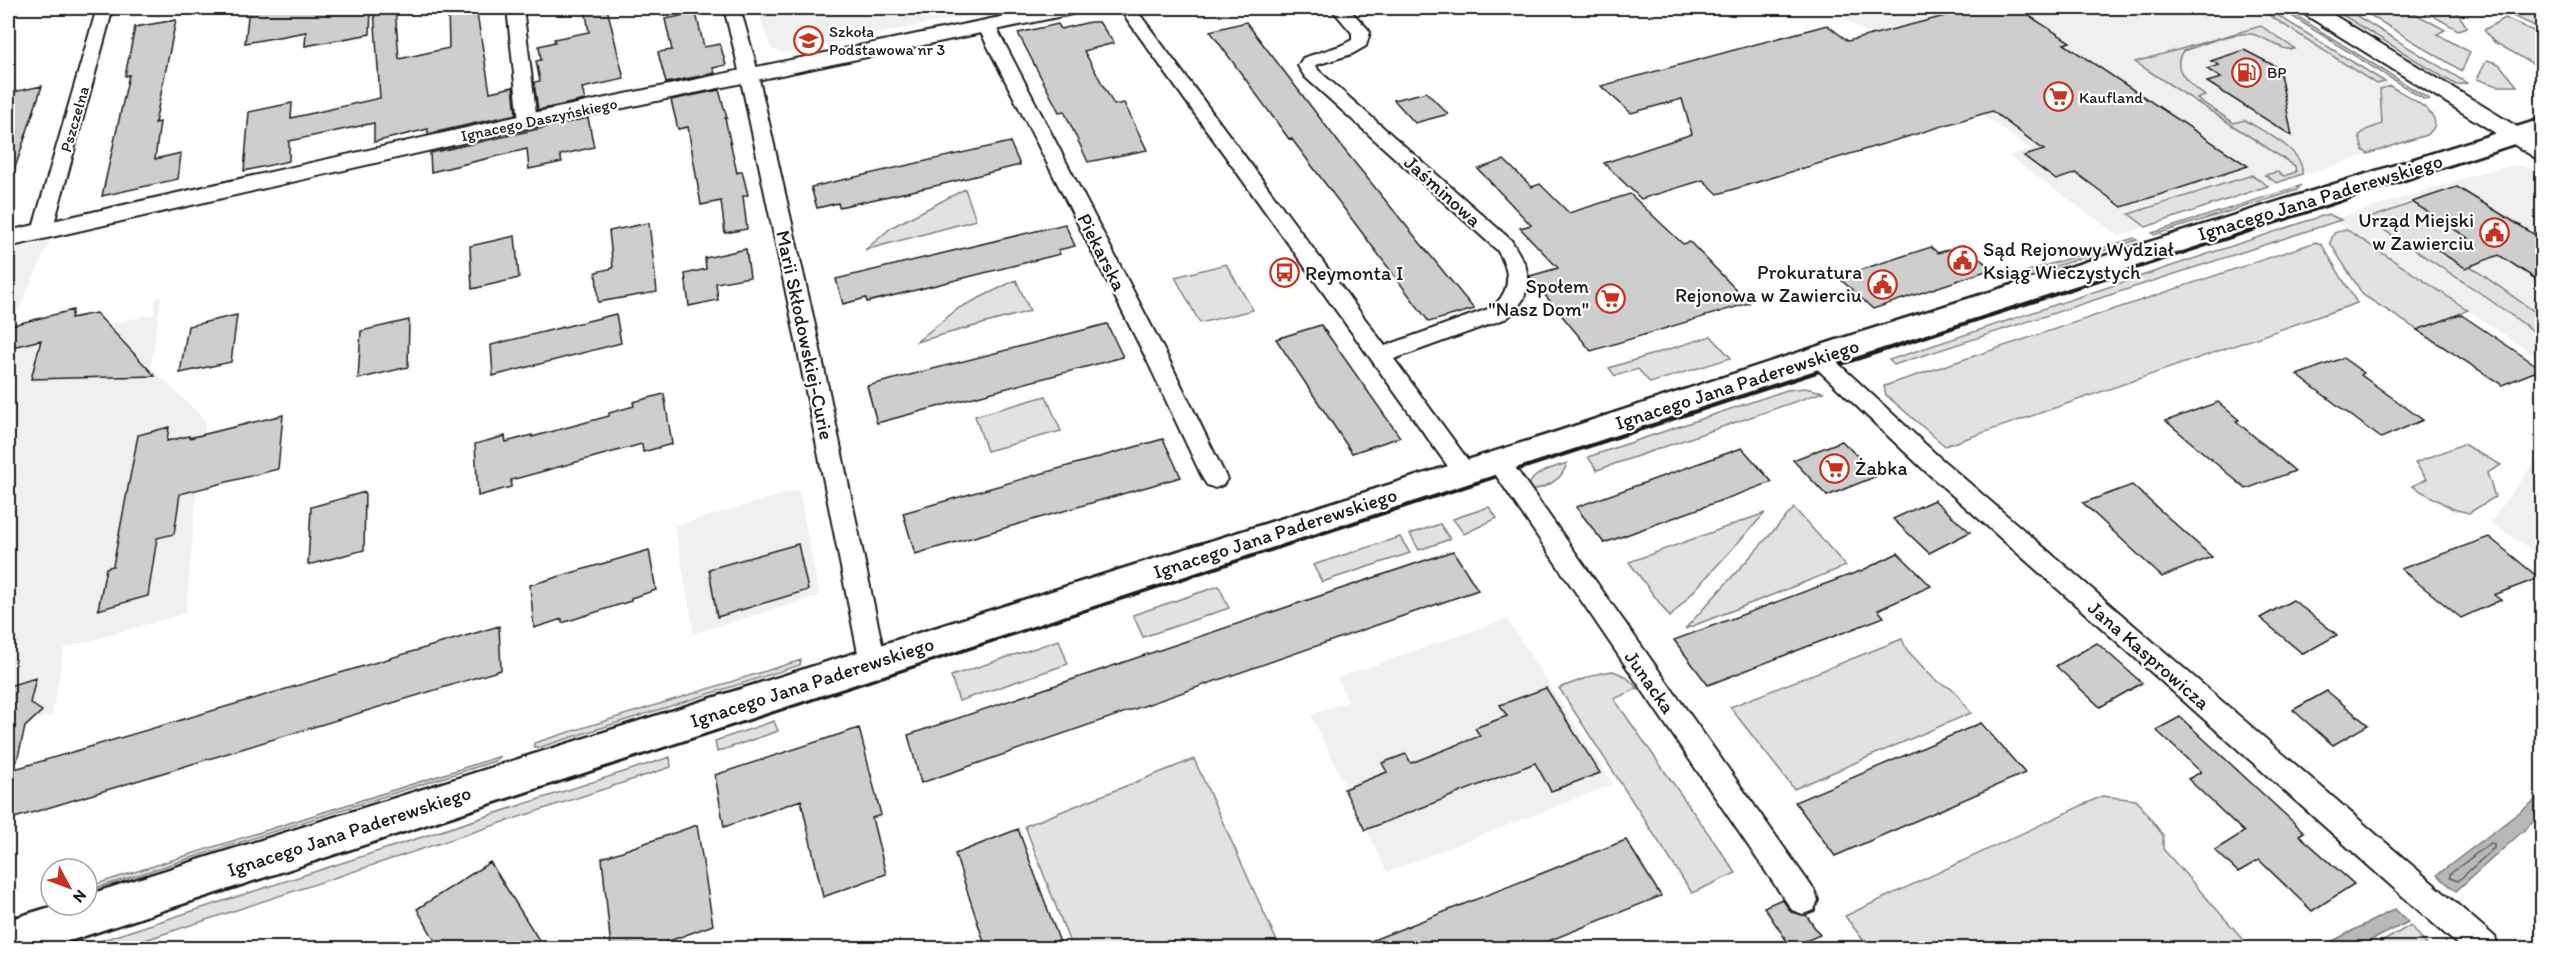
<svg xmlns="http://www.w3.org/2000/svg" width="2550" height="956" font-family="Itim,sans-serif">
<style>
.built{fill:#f0f0f0}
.green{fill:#e2e2e2;stroke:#7f7f7f;stroke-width:1.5}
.water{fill:#b8b8b8;stroke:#7a7a7a;stroke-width:1.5}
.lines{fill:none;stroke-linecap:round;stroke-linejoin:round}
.shore{stroke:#5a5a5a;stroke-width:1.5}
.building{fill:#cecece;stroke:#1c1c1c;stroke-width:1.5}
.minor-casing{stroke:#1c1c1c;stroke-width:4}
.tertiary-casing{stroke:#1c1c1c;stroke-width:4}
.secondary-casing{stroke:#1c1c1c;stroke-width:5}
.minor{fill:#fff;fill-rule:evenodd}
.tertiary{fill:#fff;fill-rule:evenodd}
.secondary{fill:#fff;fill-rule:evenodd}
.labels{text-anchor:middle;stroke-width:4.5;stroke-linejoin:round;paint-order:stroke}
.far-poi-label{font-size:16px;fill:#1c1c1c;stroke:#fff;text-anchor:start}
.far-street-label{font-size:16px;fill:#1c1c1c;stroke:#fff}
.street-label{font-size:20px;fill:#1c1c1c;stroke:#fff}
.poi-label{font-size:20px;fill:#1c1c1c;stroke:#fff;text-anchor:end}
</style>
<rect width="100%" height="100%" fill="#fff"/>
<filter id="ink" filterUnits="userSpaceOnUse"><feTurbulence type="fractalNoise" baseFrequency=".0167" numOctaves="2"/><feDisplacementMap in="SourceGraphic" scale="12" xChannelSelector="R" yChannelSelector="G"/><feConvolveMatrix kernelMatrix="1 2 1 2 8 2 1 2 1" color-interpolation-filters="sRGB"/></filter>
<g filter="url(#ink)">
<path class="built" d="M757,8H1004L785,53L771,49Z
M1830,8H2268L2429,111L2435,118V125L2431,132L2426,135L2119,236L2009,156L2031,149Z
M2515,165L2542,171V360L2333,220L2484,172Z
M50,241L8,333V250Z
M161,297L151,368L206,421L195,507L186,613L64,648L52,716L8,727V348L154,314L156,299Z
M2542,452V557L2490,522Z
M799,490L819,596L694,633L675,526Z
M1507,619L1613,784L1387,872L1311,715L1348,702L1337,678Z"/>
<path class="green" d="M2258,8H2266L2385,82L2376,84Z
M2279,8H2284L2429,99L2425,100Z
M2331,8H2344L2467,83L2456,85Z
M2358,8H2405L2445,30L2437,34L2470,52L2462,71Z
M2419,8H2454L2467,27L2458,30Z
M2524,8H2542V29L2510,15Z
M2505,18L2542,35V69L2494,42L2484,30Z
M2261,26L2295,49C2281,52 2266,36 2251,34C2230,32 2203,45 2183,51C2169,70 2192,86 2205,96L2197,99L2234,123L2245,120C2262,131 2306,151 2302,174L2277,183L2265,175L2277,172L2284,176L2296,172L2295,166L2135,62Z
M2487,60L2499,64L2517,86H2497L2477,79Z
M2390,86C2404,95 2455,117 2426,135L2368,154L2363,150L2359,136L2366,130L2382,124L2380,89Z
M2252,175L2268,186L2146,227L2129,214Z
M2300,186L2297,190L2279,196L2154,235L2152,233Z
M965,189L976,220L865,250L892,227Z
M2415,202L2471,238L2470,266L2542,317V337L2473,288L2367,219Z
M2328,214L2341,220L1894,365L1889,360Z
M2346,229L2468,310L2419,331L2363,295L2330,243L2334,233Z
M2134,238L2137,240L2025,276L2022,273Z
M2316,242L2322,245L2357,303L1945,446L1886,395L1884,386Z
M1226,264L1253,310L1200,323L1175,277Z
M1016,280L1030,311L916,342L959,308Z
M1711,336L1731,358L1650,383L1638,369L1615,376L1609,368Z
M1805,388L1823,392L1597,470L1588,457L1787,390Z
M1046,396L1061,431L987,451L975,416Z
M2463,444L2501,465L2487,473L2495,497L2469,513L2453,509L2412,486L2427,479L2415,463Z
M1567,463C1562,482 1545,487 1528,492C1527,473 1553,468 1567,463Z
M1489,507L1497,518L1464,534L1453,519Z
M1794,508L1846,566L1685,629Z
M1765,513L1670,617L1629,562Z
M1440,524L1450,539L1419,550L1410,534Z
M1400,537L1410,553L1322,582L1313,565Z
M1219,586L1229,608L1143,637L1133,615Z
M1902,639L1907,650L1935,680L1954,690L1971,713L1794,789L1730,707Z
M1059,640L1068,664L959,701L951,676Z
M801,660L800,665L541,747H534V743Z
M1613,671L1625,676L1638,688L1614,699L1736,873L1692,893L1559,688L1600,673Z
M774,721L778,731L717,752L715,741Z
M501,756L495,761L87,891V887Z
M670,757L671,767L121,948H78Z
M1194,759L1280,948H1072L1025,826Z
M2102,796L2136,800L2163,835V849L2251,948H1869L1845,916Z
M2411,925L2429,948H2371Z"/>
<path class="water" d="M2542,795V814L2456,891L2437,875Z
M2395,909L2408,922L2356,948H2319Z"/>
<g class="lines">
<path class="shore" d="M2490,843L2494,844V848L2458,881L2450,878V874Z"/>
</g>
<path class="building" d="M249,8H371L370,34L305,46L306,32L245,43Z
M395,8L399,59L449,48L448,8H476L490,92L513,87L516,114L428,134V129L374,142V123L289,141V161L244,171L249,112L292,103L291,118L380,98L374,10Z
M585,8H607L624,79L582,88L585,100L538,110L534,82L540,81L536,61L541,60L539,46L555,42L554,39L589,32Z
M1976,8H2017L2070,42L2064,44L2248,166L2122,207L2076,173L2056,180L2024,156L2044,150L1992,111L1718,194L1703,180L1641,199L1604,163L1692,134L1682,99L1631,113L1601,86L1827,25L1848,41Z
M696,13L704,47L720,44L726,65L713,68L715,73L666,83L658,52L672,50L665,19Z
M176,20L155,123L160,122L155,159L181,153L178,179L102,196L129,75L125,76L135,27Z
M1090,22H1099L1114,43L1084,51L1114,105L1124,103L1147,150L1088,162L1064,111L1059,112L1018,33L1058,24L1061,29Z
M1246,22L1346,152L1474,309L1429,322L1291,138L1289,139L1210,31Z
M2244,50L2279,68L2292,136L2207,82L2221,78L2207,69L2219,65L2211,61Z
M42,86L12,177L8,176V93Z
M719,90L727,118H725L737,173L742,171L748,195L743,196L747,229L725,233L721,201L701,205L688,127L678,129L671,100Z
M1426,92L1448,114L1415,123L1394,100Z
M588,118L594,147L560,155L562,162L529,169L527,149L431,172L430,153Z
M1010,142L1020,165L939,185L839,207L838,203L817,208L811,187Z
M1504,160L1532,187L1540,184L1569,213L1630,194L1683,244L1690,242L1749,303L1591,351L1531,278L1530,276L1558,268L1520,228L1531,225L1478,169Z
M2457,187L2542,239V283L2499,255L2465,268L2437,250L2468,238L2412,202Z
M649,223L657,292L598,302L596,272L613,268L609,231Z
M1065,224L1075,246L1058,250L1060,254L920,289L867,302L866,298L843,304L836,279Z
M515,236L519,278L472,289L470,246Z
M1963,245L1992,269L1873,309L1838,277L1931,247L1938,253Z
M746,249L750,277L716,283L718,300L689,306L685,274L706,269L705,258Z
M73,310L71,318L96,313L155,376L31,379L41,340L8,348V326Z
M616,314L621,343L493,376L491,345Z
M2460,314L2542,369L2502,385L2417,330Z
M237,315L231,362L180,373L188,326Z
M409,320L408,367L358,379L361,331Z
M1107,324L1123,357L877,423L867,386Z
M1321,325L1400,437L1352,453L1276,339Z
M2343,358L2364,373L2361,375L2423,420L2381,438L2297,375Z
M664,394L672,444L643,452L642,444L511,480V487L478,496L475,444L505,436L506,442L532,435V437L609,416V413L634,406L633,402Z
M2218,402L2239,420L2236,421L2295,471L2246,489L2166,421Z
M283,415L278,469L180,494L174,534L157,538L148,596L98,610L106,568L113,566L138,435L169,427L167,441L189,436V438Z
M1163,439L1181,477L915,554L903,513Z
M1842,441L1877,476L1827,496L1793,460Z
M1742,448L1772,482L1604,543L1576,507Z
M2132,485L2212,557L2162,577L2083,503Z
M365,492L364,550L308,565L311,507Z
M1934,500L1970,532L1929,553L1893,519Z
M2489,537L2539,578L2494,595L2501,600L2461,618L2401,569Z
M798,544L808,590L717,617L709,569Z
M649,550L656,590L631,598V601L562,623V619L534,628L530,585Z
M1453,551L1478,590L921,783L908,735Z
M1898,553L1931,586L1878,610L1884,617L1708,685L1674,640L1863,570Z
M2293,600L2337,635L2303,654L2260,618Z
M499,626L501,670L8,820V771Z
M2097,643L2142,683L2100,707L2056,666Z
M36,678L30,703L42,711L25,727L17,761L8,760V686Z
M1546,688L1600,773L1551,791L1535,763L1365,830L1344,789L1387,772L1382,763L1406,754L1411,763L1480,736L1475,728L1507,716L1500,705Z
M2327,691L2368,725L2333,745L2293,710Z
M2180,717L2304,832L2299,835L2354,884L2312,911L2259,860L2238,872L2215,850L2244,832L2188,779L2201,772L2156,730Z
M1981,723L2025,773L1835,856L1795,802Z
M859,728L881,815L872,818L886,874L823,897L801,800L724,827L715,775Z
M697,825L713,925L650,948H611L602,858Z
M1018,829L1062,948H986L955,854Z
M1626,840L1661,896L1531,948H1353Z
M490,862L544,948H439L417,909Z
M1782,899L1791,912L1806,915L1820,935L1791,947L1764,907Z"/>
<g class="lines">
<defs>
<path id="minor" d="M97,8H113L52,231L49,235L42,237L35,235L32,231Z
M507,8H523L537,121L535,125H521L519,121Z
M724,8H740L754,57L813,316L886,663L882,671L873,674L864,671L860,663L791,316L736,57Z
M1119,8H1135L1385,346L1491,308C1512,291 1511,271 1497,250L1305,77L1298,66L1303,58L1340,46L1352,40V33L1331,8H1348L1367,28L1370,32L1366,46L1352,54L1316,65L1318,70L1511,240L1525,264L1529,281L1524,298L1515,311L1507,318L1394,359L1473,467L1477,473L1473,479L1465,482L1457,479Z
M987,22L993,23L996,27L1167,356L1227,479L1223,485L1215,488L1207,485L1203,479L1145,356L978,27L981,23Z
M1818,349L1826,352L1939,457L2495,937L2499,948H2461L1923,469L1810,362L1807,357L1810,352Z
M1499,453L1507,456L1814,890L1818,900L1814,910L1803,914L1792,910L1491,468L1487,462L1491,456Z"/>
<path id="tertiary" d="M1044,8H1082L1079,12L1072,14L528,128L8,247V231L528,114Z
M2298,8H2322L2542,142V159L2534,157L2301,12Z"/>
<path id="secondary" d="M2542,119V135C1710,402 880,677 48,948H8V920L57,905H87V895L1550,434L1846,337Z"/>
</defs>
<use href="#minor" class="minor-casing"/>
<use href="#tertiary" class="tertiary-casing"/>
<use href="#secondary" class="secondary-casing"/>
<use href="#minor" class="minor"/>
<use href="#tertiary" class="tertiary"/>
<use href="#secondary" class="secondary"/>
</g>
</g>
<defs>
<symbol id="school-ring" viewBox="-11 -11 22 22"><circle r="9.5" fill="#fff" stroke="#c8321e" stroke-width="1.5"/><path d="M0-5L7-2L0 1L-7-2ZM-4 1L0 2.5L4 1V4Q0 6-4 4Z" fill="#c8321e"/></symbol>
<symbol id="fuel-ring" viewBox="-11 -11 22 22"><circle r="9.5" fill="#fff" stroke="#c8321e" stroke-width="1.5"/><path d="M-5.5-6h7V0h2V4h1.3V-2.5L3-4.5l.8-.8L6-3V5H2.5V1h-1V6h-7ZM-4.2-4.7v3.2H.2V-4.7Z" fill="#c8321e"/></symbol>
<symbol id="supermarket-ring" viewBox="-11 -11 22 22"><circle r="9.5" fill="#fff" stroke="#c8321e" stroke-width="1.5"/><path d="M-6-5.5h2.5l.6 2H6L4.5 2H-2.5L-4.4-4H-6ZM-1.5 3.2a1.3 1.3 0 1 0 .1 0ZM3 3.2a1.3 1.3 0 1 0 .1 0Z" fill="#c8321e"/></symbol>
<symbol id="civic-ring" viewBox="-11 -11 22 22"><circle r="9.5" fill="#fff" stroke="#c8321e" stroke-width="1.5"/><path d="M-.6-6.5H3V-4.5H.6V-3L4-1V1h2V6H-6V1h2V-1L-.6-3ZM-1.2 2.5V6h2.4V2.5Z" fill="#c8321e"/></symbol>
<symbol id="bus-ring" viewBox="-11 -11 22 22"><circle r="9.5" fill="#fff" stroke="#c8321e" stroke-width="1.5"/><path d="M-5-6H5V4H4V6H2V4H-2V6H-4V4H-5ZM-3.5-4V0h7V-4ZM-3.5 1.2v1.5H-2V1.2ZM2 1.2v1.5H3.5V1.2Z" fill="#c8321e"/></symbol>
</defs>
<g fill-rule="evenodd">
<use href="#school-ring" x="792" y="24" width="33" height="33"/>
<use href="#fuel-ring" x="2230" y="56" width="33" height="33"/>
<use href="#supermarket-ring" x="2042" y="80" width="33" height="33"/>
<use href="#civic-ring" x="2478" y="216" width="33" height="33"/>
<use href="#civic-ring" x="1946" y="244" width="33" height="33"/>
<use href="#bus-ring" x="1268" y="256" width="33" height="33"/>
<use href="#civic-ring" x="1866" y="268" width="33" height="33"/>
<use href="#supermarket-ring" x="1594" y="282" width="33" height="33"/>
<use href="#supermarket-ring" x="1818" y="452" width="33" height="33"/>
</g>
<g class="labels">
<g class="far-poi-label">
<text x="829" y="37">Szkoła<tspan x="829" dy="18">Podstawowa nr 3</tspan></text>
<text x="2267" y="78">BP</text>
<text x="2079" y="103">Kaufland</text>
</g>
<g class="far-street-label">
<text transform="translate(74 119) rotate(-74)" y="6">Pszczelna</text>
<text transform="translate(539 119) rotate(-12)" y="6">Ignacego Daszyńskiego</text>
</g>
<g class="street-label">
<text transform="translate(1443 191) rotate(42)" y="7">Jaśminowa</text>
<text transform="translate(2320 197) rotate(-17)" y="7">Ignacego Jana Paderewskiego</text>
<text transform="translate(1102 252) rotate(63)" y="7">Piekarska</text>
<text transform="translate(805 335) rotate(78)" y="7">Marii Skłodowskiej-Curie</text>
<text transform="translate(1737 384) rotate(-18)" y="7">Ignacego Jana Paderewskiego</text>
<text transform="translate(1275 533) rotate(-18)" y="7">Ignacego Jana Paderewskiego</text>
<text transform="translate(2149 655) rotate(41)" y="7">Jana Kasprowicza</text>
<text transform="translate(812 682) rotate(-18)" y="7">Ignacego Jana Paderewskiego</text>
<text transform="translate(1650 682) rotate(55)" y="7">Junacka</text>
<text transform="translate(349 831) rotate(-18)" y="7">Ignacego Jana Paderewskiego</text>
</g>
<g class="poi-label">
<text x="2474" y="227">Urząd Miejski<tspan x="2474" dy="23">w Zawierciu</tspan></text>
<text x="1983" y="256" text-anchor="start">Sąd Rejonowy Wydział<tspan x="1983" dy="23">Ksiąg Wieczystych</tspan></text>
<text x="1862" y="279">Prokuratura<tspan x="1862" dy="23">Rejonowa w Zawierciu</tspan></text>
<text x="1305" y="280" text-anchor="start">Reymonta I</text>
<text x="1589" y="293">Społem<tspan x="1589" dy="23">"Nasz Dom"</tspan></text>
<text x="1855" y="475" text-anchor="start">Żabka</text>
</g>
</g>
<rect width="2550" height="956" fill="none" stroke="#fff" stroke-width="30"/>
<rect x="15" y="15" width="2520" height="926" fill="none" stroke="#1c1c1c" stroke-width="2" filter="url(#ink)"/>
<g transform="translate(69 887) rotate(131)"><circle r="28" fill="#ffffff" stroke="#a4a4a4" stroke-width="1.5"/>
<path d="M0-4.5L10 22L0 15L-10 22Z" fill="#c8321e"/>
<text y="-9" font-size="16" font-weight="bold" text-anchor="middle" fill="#1c1c1c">N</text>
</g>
</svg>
